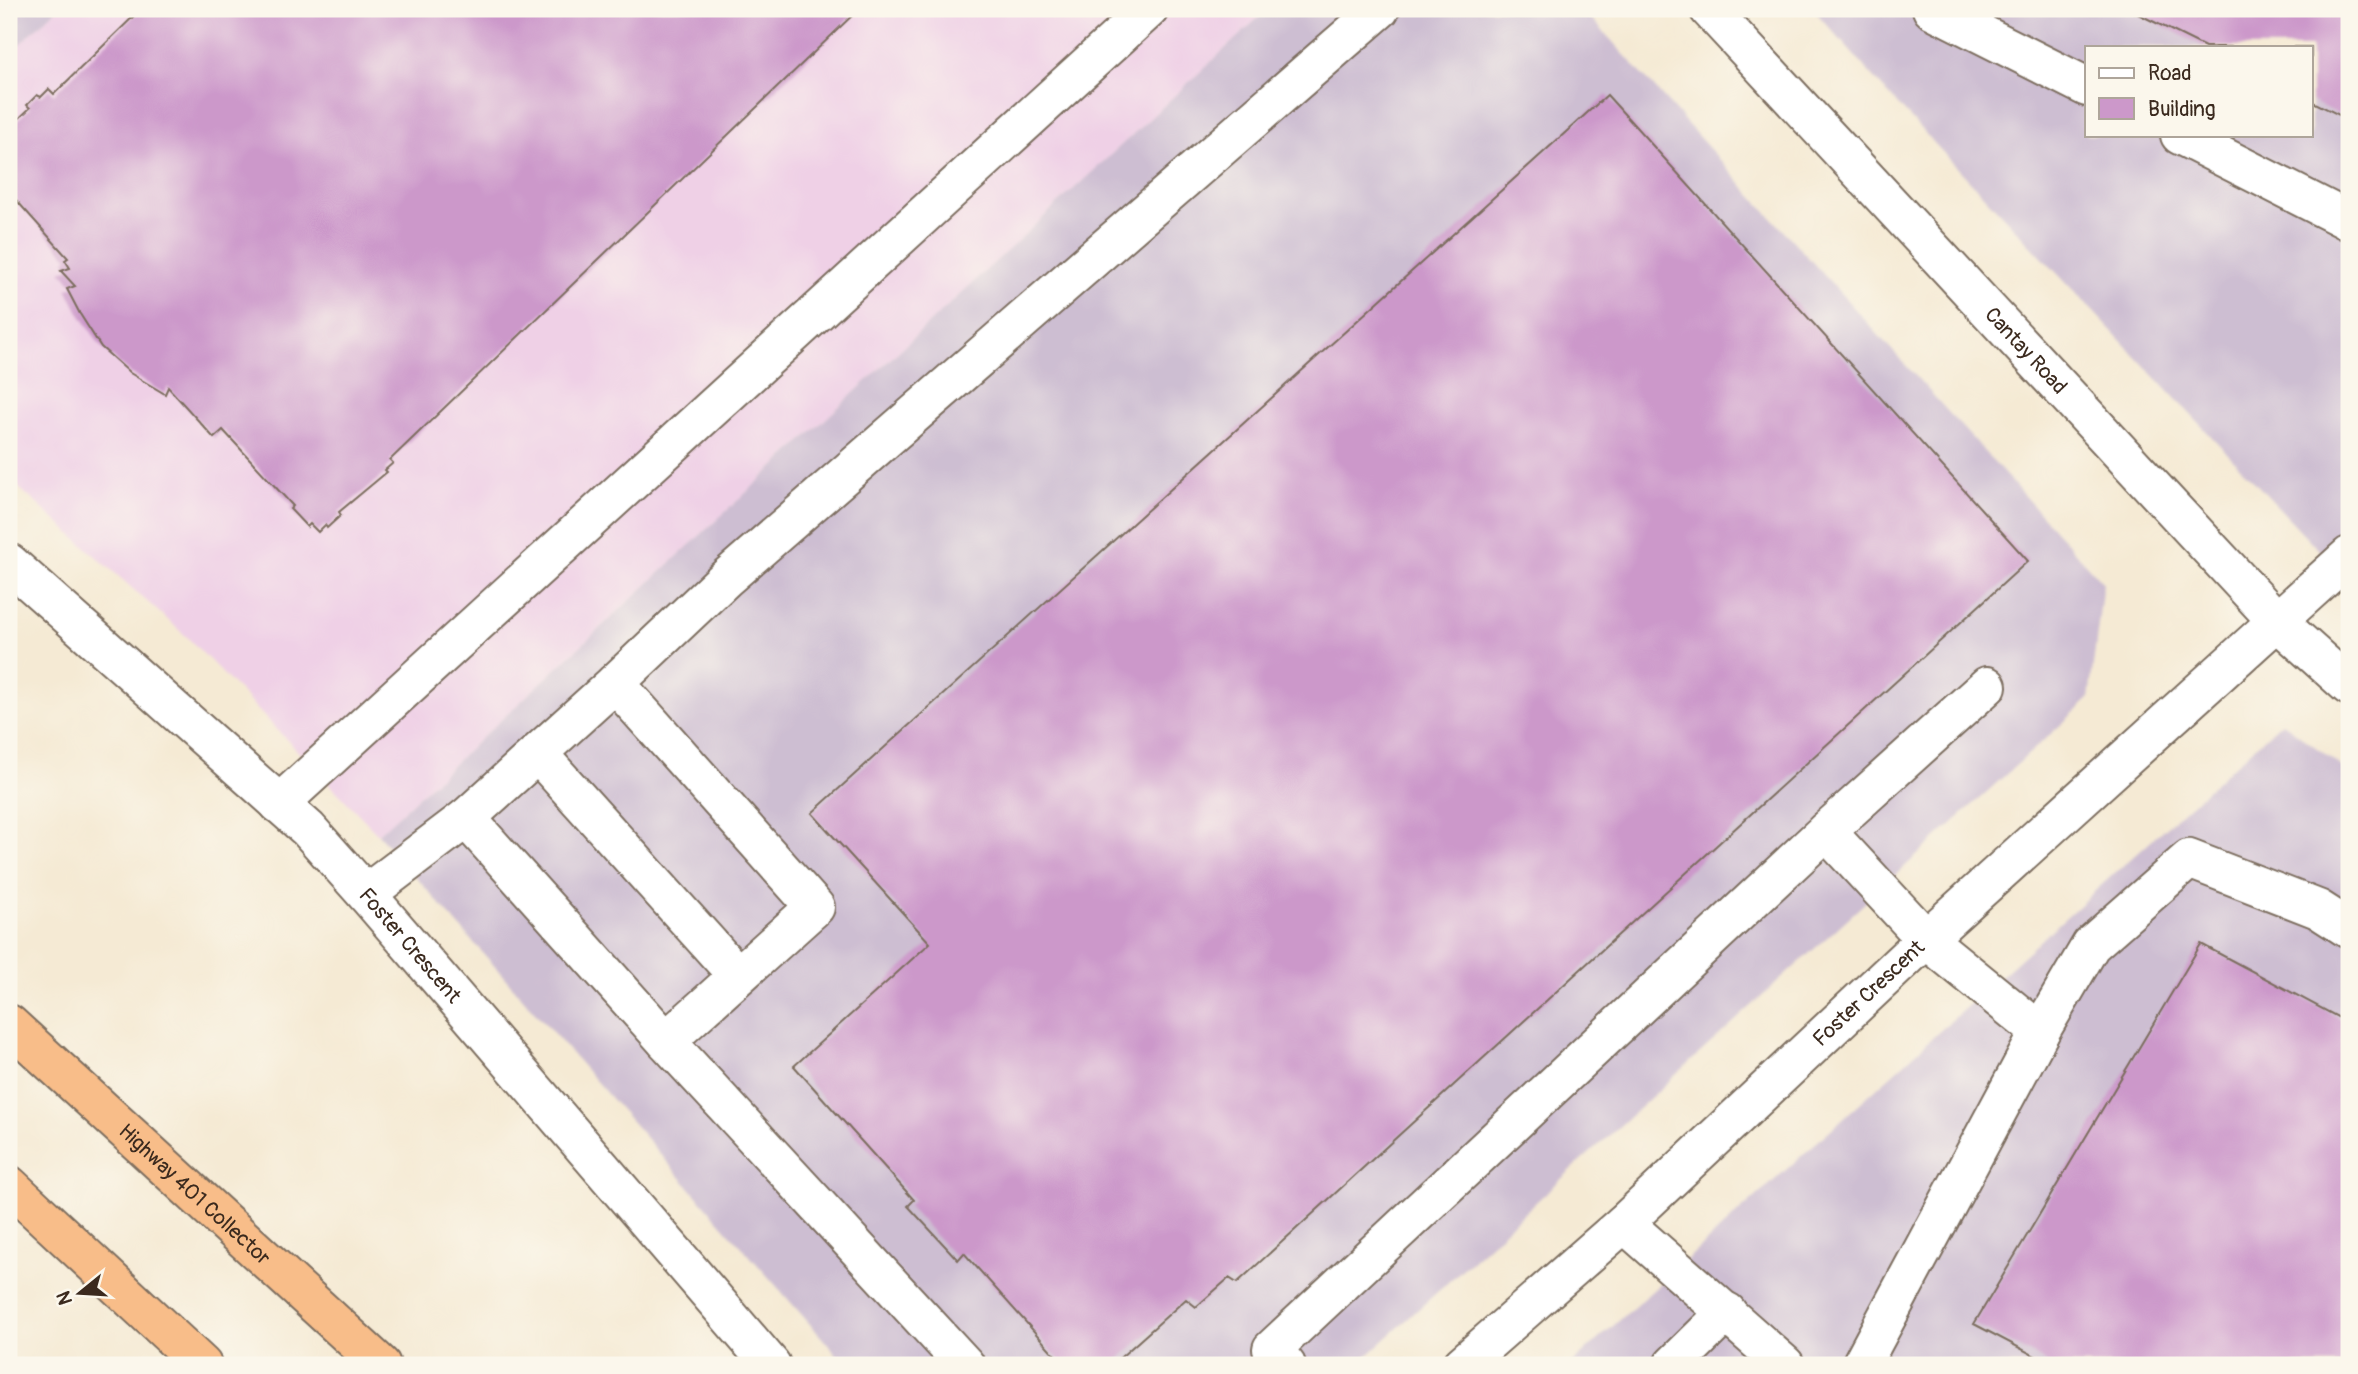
<svg xmlns="http://www.w3.org/2000/svg" width="2358" height="1374" font-family="Pangolin,sans-serif">
<style>
.built{fill:#efd0e6}
.industrial{fill:#cdbed2;fill-rule:evenodd}
.building{fill:#cc98ca}
.lines{fill:none;stroke-linecap:round;stroke-linejoin:round}
.minor-casing{stroke:#7c6d5e;stroke-width:42}
.highway-casing{stroke:#7c6d5e;stroke-width:42}
.minor{stroke:#fff;stroke-width:38}
.highway{stroke:#f8bd89;stroke-width:38}
.labels{text-anchor:middle;stroke-width:5;stroke-linejoin:round;paint-order:stroke}
.street-label{font-size:21px;fill:#3b2a1e;stroke:#fbf7ec}
</style>
<rect width="100%" height="100%" fill="#fbf7ec"/>
<filter id="ink" filterUnits="userSpaceOnUse"><feTurbulence type="fractalNoise" baseFrequency=".0143" numOctaves="2"/><feDisplacementMap in="SourceGraphic" scale="14" xChannelSelector="R" yChannelSelector="G"/><feConvolveMatrix kernelMatrix="1 2 1 2 8 2 1 2 1" color-interpolation-filters="sRGB"/></filter>
<filter id="wash" filterUnits="userSpaceOnUse"><feTurbulence type="fractalNoise" baseFrequency=".00686" numOctaves="4" result="noise"/><feDisplacementMap in="SourceGraphic" scale="28" xChannelSelector="R" yChannelSelector="G"/><feGaussianBlur stdDeviation="1.57" result="paint"/><feColorMatrix in="noise" values="0 0 0 0 0 0 0 0 0 0 0 0 0 0 0 0 0 1.4 0 .05"/><feComposite in="paint" operator="in"/></filter>
<g filter="url(#wash)">
<rect width="100%" height="100%" fill="#f5ead4"/>
<path class="built" d="M57,9H1268L378,834L187,637L9,479V54Z"/>
<path class="industrial" d="M9,9H57L9,54Z
M1268,9H1583L2103,583L2089,699L1357,1365H846L378,834Z
M1813,9H2349V582L1899,106ZM2087,47H2311V135H2087Z
M2282,722L2349,772V1365H1570Z"/>
<g id="blocks">
<path class="building" d="M141,9H859L390,460L393,463L385,470L387,472L339,512L341,515L327,528L325,525L318,532L310,524L307,527L290,509L293,506L223,430L214,438L168,387L165,394L130,373L101,347L80,314L67,289L75,286L61,271L70,268L65,260L68,258L9,192V128L30,108L27,105L37,95L41,97L49,89L54,94Z
M2128,9H2349V120L2311,101V47H2205Z
M1607,95L2028,561L1237,1283L1229,1278L1196,1307L1186,1299L1112,1365H1064L964,1253L958,1260L908,1206L914,1200L794,1066L930,943L812,813Z
M2201,944L2349,1023V1365H2052L1974,1324Z"/>
</g>
</g>
<g filter="url(#ink)">
<use href="#blocks" fill-opacity="0" stroke="#7c6d5e" stroke-width="2"/>
<g class="lines">
<defs>
<g id="minor">
<path id="s1" d="M1709,9L2277,621L2349,686"/>
<path d="M1932,9L2087,87"/>
<path d="M2180,135L2349,221"/>
<path id="s2" d="M9,563L308,829L366,894L771,1365"/>
<path d="M615,683L815,907L666,1041"/>
<path d="M538,754L737,975"/>
<path d="M279,804L1149,9"/>
<path d="M466,818L615,683L725,579L1380,9"/>
<path d="M1826,831L1926,939L2040,1032"/>
<path d="M366,894L466,818L666,1041L965,1365"/>
<path d="M1624,1223L1785,1365"/>
<path d="M1286,1365L1272,1349L1826,831L1987,686"/>
<path id="s3" d="M1462,1365L1624,1223L1926,939L2349,556"/>
<path d="M1673,1365L1727,1312"/>
<path d="M1861,1365L2040,1032L2091,945L2189,859L2318,909L2349,929"/>
</g>
<g id="highway">
<path id="s4" d="M9,1024L381,1365"/>
<path d="M9,1185L202,1365"/>
</g>
</defs>
<use href="#minor" class="minor-casing"/>
<use href="#highway" class="highway-casing"/>
<use href="#minor" class="minor"/>
<use href="#highway" class="highway"/>
</g>
</g>
<g class="labels">
<g class="street-label">
<text dy="7" stroke="none"><textPath href="#s1" startOffset="466">Cantay Road</textPath></text>
<text dy="7" stroke="none"><textPath href="#s2" startOffset="555">Foster Crescent</textPath></text>
<text dy="7" stroke="none"><textPath href="#s3" startOffset="551">Foster Crescent</textPath></text>
<text dy="7" stroke="none"><textPath href="#s4" startOffset="252">Highway 401 Collector</textPath></text>
</g>
</g>
<rect width="2358" height="1374" fill="none" stroke="#fbf7ec" stroke-width="35"/>
<rect x="2085" y="46" width="228" height="91" fill="#fbf7ec" stroke="#aea59a" stroke-width="2"/>
<rect x="2099" y="68" width="35" height="10" fill="#ffffff" stroke="#aea59a" stroke-width="2"/>
<text x="2148" y="80" font-size="21" fill="#3b2a1e">Road</text>
<rect x="2099" y="98" width="35" height="21" fill="#cc98ca" stroke="#aea59a" stroke-width="2"/>
<text x="2148" y="116" font-size="21" fill="#3b2a1e">Building</text>
<g transform="translate(80 1293) rotate(252)" stroke="#fbf7ec" stroke-width="5" paint-order="stroke">
<path d="M0-5L12 26L0 18L-12 26Z" fill="#3b2a1e"/>
<text y="-10" font-size="19" font-weight="bold" text-anchor="middle" fill="#3b2a1e">N</text>
</g>
</svg>
